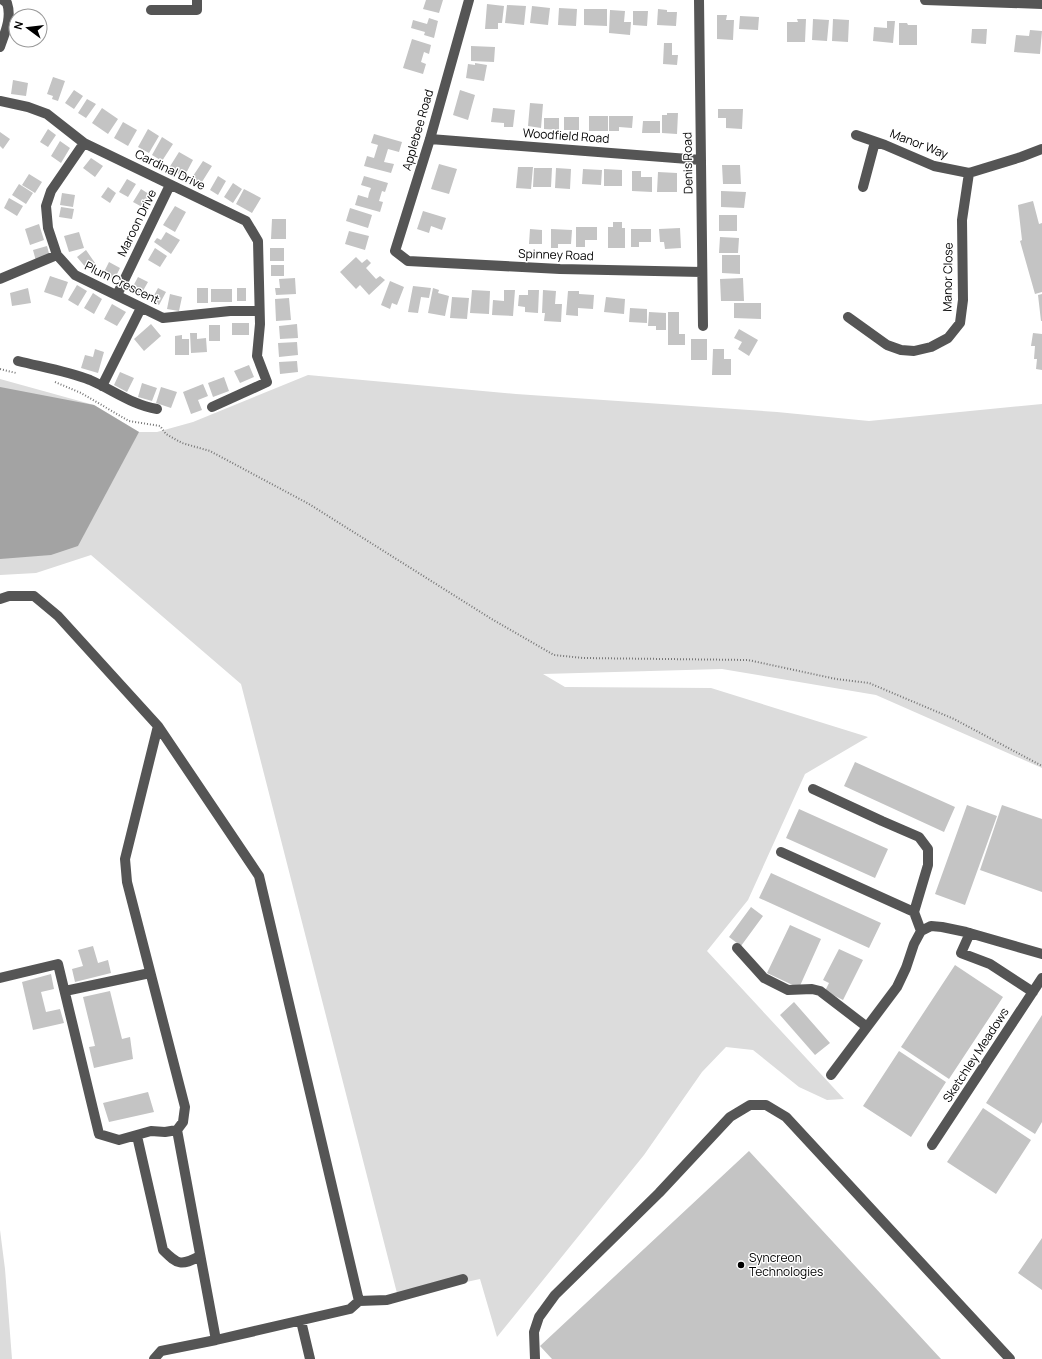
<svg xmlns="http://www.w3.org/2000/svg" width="1042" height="1359" font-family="Manrope,sans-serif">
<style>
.green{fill:#dcdcdc}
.water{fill:#a3a3a3}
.building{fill:#c4c4c4}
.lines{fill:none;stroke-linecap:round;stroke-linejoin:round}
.path{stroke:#777;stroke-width:2;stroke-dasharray:1 2;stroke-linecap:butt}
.minor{stroke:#555;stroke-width:10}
.poi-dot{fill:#000;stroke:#fff;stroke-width:1.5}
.labels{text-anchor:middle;stroke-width:3;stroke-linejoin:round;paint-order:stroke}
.street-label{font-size:12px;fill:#000;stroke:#fff}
.poi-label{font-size:12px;fill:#000;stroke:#fff;text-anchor:start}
</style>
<rect width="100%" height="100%" fill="#fff"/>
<path class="green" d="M308,375L516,394L777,412L869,421L1042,404V768L876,695L722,669L543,674L565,687L711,688L868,737L805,774L748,900L707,951L844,1099L827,1100L799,1087L753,1050L726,1047L702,1072L644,1155L497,1337L480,1279L398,1297L241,684L91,555L36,573L0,575V379L94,405L139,432H157L193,422Z
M0,1230L5,1269L12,1359H0Z"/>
<path class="water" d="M0,387L94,405L139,432L78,546L51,555L0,559Z"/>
<path class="building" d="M426,0H443L439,13L423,9Z
M487,4L504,6L502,23H498V29H485Z
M507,5L526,6L524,25L505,23Z
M532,6L550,8L548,25L530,23Z
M559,8L577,9L576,26L558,25Z
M584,9H607V26L584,25Z
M658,9L667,10V12H677L676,26L657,25Z
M610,10L625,11L624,22H631L630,35L609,33Z
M633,11H648L647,26L633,25Z
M717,15H727L726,20H734L733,40L717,39Z
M740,16L759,17L758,30L739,29Z
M429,18L438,21L434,38L424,35L425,32L411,28L413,20L427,24Z
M797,19H806L805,42H787V22H798Z
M813,19L829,20L827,41L812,40Z
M833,19L849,20L848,42L832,41Z
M887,21H895L893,43L873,41L874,27L887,28Z
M899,23H907L908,25H917V45H899Z
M972,29H987L986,44L971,43Z
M1030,30L1042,31L1040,54L1014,52L1016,35L1029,36Z
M412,39L431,45L429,54L424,52L421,62L426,64L423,74L403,68Z
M664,43H672V55H678L677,65L663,64Z
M471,46L495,47L494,62L471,61Z
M475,63L487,65L484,81L466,78L468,64L475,65Z
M53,77L65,81L58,101L52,99L53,96L47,94Z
M13,80L28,83L26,96L11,94Z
M74,90L83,96L74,109L65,103Z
M460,90L475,95L468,120L453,115Z
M87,99L96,104L86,118L78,113Z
M530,103L543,104L541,128L528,126Z
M102,108L118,119L108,134L92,123Z
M493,108L515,110L513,127H504V123L491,122Z
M718,109H743L742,129L726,128V118H718Z
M667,113H678L677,134L662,133V115H667Z
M589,116H608V131H589Z
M609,116H633L632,128L619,127V131H609Z
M564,117H579V130H564Z
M544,118H559V130L544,129Z
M643,121H660V133H642Z
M123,122L137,130L128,146L114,138Z
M48,129L56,135L48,147L40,142Z
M148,129L159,136L149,153L138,147Z
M0,132L10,139L3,149L0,146Z
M374,134L402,142L399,152L388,149L384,162L394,164L391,173L364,166L367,156L374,158L378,145L371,143Z
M162,137L173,144L162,161L152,155Z
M60,141L70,148L61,163L51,156Z
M179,152L193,160L184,177L169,168Z
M91,158L103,166L95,177L83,168Z
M203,161L212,166L200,185L191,179Z
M439,164L457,169L449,194L431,189Z
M722,165H740L741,184H723Z
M518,167H533L531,189L516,188Z
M534,168H552L551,187H533Z
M556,168L571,169L570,189L555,188Z
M583,169L602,170L601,185L582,184Z
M604,169L622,170V186H604Z
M632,171H641V177H652V192L632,191Z
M658,172L677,173V192H657Z
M29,174L42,182L35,193L22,185Z
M218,176L226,181L218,195L210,190Z
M364,176L388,183L385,192L382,191L379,201L383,202L380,212L355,205L358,195L368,198L369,193L371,188L361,185Z
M127,179L136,184L128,197L119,192Z
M233,183L242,189L233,203L224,197Z
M19,184L33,193L26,204L12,195Z
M108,187L116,193L110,203L101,197Z
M141,189L152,196L144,208L133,202Z
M244,189L261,198L252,213L236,204Z
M721,191L746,192L744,208L721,207Z
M62,193L75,195L73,207L60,205Z
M9,198L23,206L17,216L4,208Z
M1033,201L1039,224L1042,223V292L1035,294L1020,241L1022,240L1018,205Z
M175,206L186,212L175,232L163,225Z
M61,207L74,209L72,219L59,217Z
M350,208L372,215L368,228L346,221Z
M423,211L446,218L442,230L431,226L429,233L417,229Z
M719,215H737V231H719Z
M272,219H286V239H271Z
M613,222H622V228H625V248H608V227H613Z
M39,224L44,240L30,245L25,229Z
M576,227H597V240H585V247H576Z
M680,228L681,248L665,249L664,242H660L659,229Z
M530,229L542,230V244H529Z
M551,229L572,230L571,244H558V248H551Z
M631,229H651V242H639V247H631Z
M349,231L369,236L365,250L345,244Z
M79,232L84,248L69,252L64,236Z
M166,232L180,240L171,254L154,242L157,238L161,240Z
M720,237L739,238L738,253H719Z
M47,246L50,257L36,261L33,250Z
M155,248L167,256L160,267L148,260Z
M270,248H284V261H270Z
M86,250L95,263L87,269L77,257Z
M722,255H740V274L722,273Z
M356,257L362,263L367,259L371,263L366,268L376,279L380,276L385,280L369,295L360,285L356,289L340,272Z
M109,262L120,268L114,280L103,274Z
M271,265H284V276H271Z
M50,276L68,282L62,298L44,292Z
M138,277L148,282L140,296L131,290Z
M295,278L296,294L276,295L275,288H280L279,279Z
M743,278L744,301H721L720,279Z
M390,281L404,287L397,305L392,303L390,309L381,305Z
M77,285L87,291L78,306L68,300Z
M413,286L431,288L429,298L421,297L418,313L408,312Z
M28,288L31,303L12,306L10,293Z
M158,288L166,292L159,305L151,301Z
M197,288H208V303H197Z
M237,288H246V301H237Z
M433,288L439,290L438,293L449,296L445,316L428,313Z
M211,289H232V302H211Z
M472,290L490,291L489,314L470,313Z
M504,290H515L513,316L492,315L493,300L504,301Z
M528,290H539L538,313L525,312V307L518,306L519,295H528Z
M543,290L556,291L555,304H562L561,322L544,321L545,313H542Z
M568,291H579V294L594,295L593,309L578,308V316L566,315Z
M93,293L102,299L94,314L84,308Z
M170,294L182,297L179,311L167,309Z
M1042,294V321H1041L1038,295Z
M452,297L469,298L467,319L450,318Z
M606,297L625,299L624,314L604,312Z
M289,298L291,320L276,321L275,299Z
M734,303H761V319L734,318Z
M112,304L126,312L117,326L104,319Z
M630,308L647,309V323L629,322Z
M649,312L666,313V330H656V326H648Z
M668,312H679V334H685V345H668Z
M232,323H249V335H232Z
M151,324L161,336L144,351L134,339Z
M297,324L298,338L280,339L279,326Z
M209,325H220V341H209Z
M739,329L758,340L749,356L738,349L742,342L734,338Z
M190,333H197V339L206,338L207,352L191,353Z
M1033,333L1042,334V370L1036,369L1037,359H1034L1035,346H1031Z
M182,335V339H189V355H175V336Z
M691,339H707V360H691Z
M297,342L298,355L279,357L278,343Z
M95,349L104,352L98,373L81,368L85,355L93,357Z
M713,349H724V359H731V375H712Z
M297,361L298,372L280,374L279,362Z
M249,365L254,377L240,383L234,371Z
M120,372L134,378L127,392L114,385Z
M224,377L229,391L213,397L208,383Z
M142,383L157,388L152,401L138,397Z
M203,384L208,396L198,400L202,410L191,414L183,392Z
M161,387L177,392L171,408L156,403Z
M855,762L955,807L944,832L844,786Z
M967,805L997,816L965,905L935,894Z
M1002,805L1042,819V892L980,870Z
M799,809L888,849L875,878L786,838Z
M771,873L881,923L869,948L759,898Z
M751,907L763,916L741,946L729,937Z
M790,925L821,939L799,988L767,973Z
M93,946L98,963L108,960L111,973L75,982L72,969L83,966L78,950Z
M839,949L863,960L843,1000L825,991L829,983L823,980Z
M955,965L1003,997L949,1079L901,1047Z
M51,974L54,989L41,992L46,1012L60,1009L64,1023L33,1030L22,982Z
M110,991L122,1039L130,1037L133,1059L94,1068L89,1047L95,1046L83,997Z
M794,1002L830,1043L815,1055L780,1015Z
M1042,1015V1122L1035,1134L986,1103Z
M899,1051L946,1082L911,1137L863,1106Z
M148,1092L154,1112L109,1122L103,1103Z
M983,1108L1031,1140L996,1194L947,1162Z
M749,1151L941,1359H552L540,1346Z
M1042,1238V1290L1018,1273Z"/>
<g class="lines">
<path class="path" d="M0,369L16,373
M55,382L81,393L129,421L160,426L166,434L182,443L210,451L309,504L490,618L554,655L583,658L748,660L836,679L869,683L954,719L1042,766"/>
<path class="minor" d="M469,0L430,139L395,251L408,261L560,269L702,272
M699,0L703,326
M925,0L1042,4
M151,10H197V0
M0,47C5,32 12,18 7,3L3,0
M0,101L28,107L47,114L84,143L246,221L258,241L260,324L257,356L267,382L212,407
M856,135L885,145L934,166L969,173L1021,157L1042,149
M430,139L701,160
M84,143L51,191L46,206L48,228L57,255L75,275L163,318L230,311H259
M863,187L875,142
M0,279L57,255
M117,295L170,185
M848,317L887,345L901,350L914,351L931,347L948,338L960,323L963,300L962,220L969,173
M18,361C42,367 67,371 90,380C113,390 132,405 157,409
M102,386L141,308
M0,599L9,596H34L58,616L158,726L125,859L127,882L185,1107L183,1122L177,1130L165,1132L151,1131L119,1140L99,1134L58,964L0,978
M781,852L914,912L928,865V849L919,837L882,821L813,789
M914,912L921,931
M970,933L961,953L990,964L1033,992
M737,948L764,978L788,990L812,989L820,991L867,1027
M65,991L150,973
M831,1075L897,987L906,968L914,944L921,931L931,926L942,927L966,932L1042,954
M177,1130L216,1340
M137,1136L163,1250C178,1265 181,1266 200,1256
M932,1145L1042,978
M359,1301L387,1300L463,1279
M301,1321L310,1359
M154,1359L161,1351L216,1340L350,1309L359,1301L259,876L158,726
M535,1359L534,1332L539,1317L555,1295L659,1193L730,1117L750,1105H766L786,1117L1010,1359"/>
</g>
<circle class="poi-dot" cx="741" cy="1265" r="4"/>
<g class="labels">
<g class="street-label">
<text transform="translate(418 130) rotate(-74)" y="4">Applebee Road</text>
<text transform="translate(566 136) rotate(4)" y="4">Woodfield Road</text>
<text transform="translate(919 144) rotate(21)" y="4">Manor Way</text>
<text transform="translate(688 163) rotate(-91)" y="4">Denis Road</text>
<text transform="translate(170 170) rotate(26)" y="4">Cardinal Drive</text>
<text transform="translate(137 223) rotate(-64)" y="4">Maroon Drive</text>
<text transform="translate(556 255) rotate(2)" y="4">Spinney Road</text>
<text transform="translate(948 277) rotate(-89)" y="4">Manor Close</text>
<text transform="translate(122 283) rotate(26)" y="4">Plum Crescent</text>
<text transform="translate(976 1055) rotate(-57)" y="4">Sketchley Meadows</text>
</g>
<g class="poi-label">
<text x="749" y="1262">Syncreon<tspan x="749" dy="14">Technologies</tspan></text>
</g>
</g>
<g transform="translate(28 28) rotate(285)"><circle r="19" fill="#ffffff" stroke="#999999"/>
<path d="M0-3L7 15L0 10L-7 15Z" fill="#000000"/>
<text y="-6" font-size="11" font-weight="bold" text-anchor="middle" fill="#000000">N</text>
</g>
</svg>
